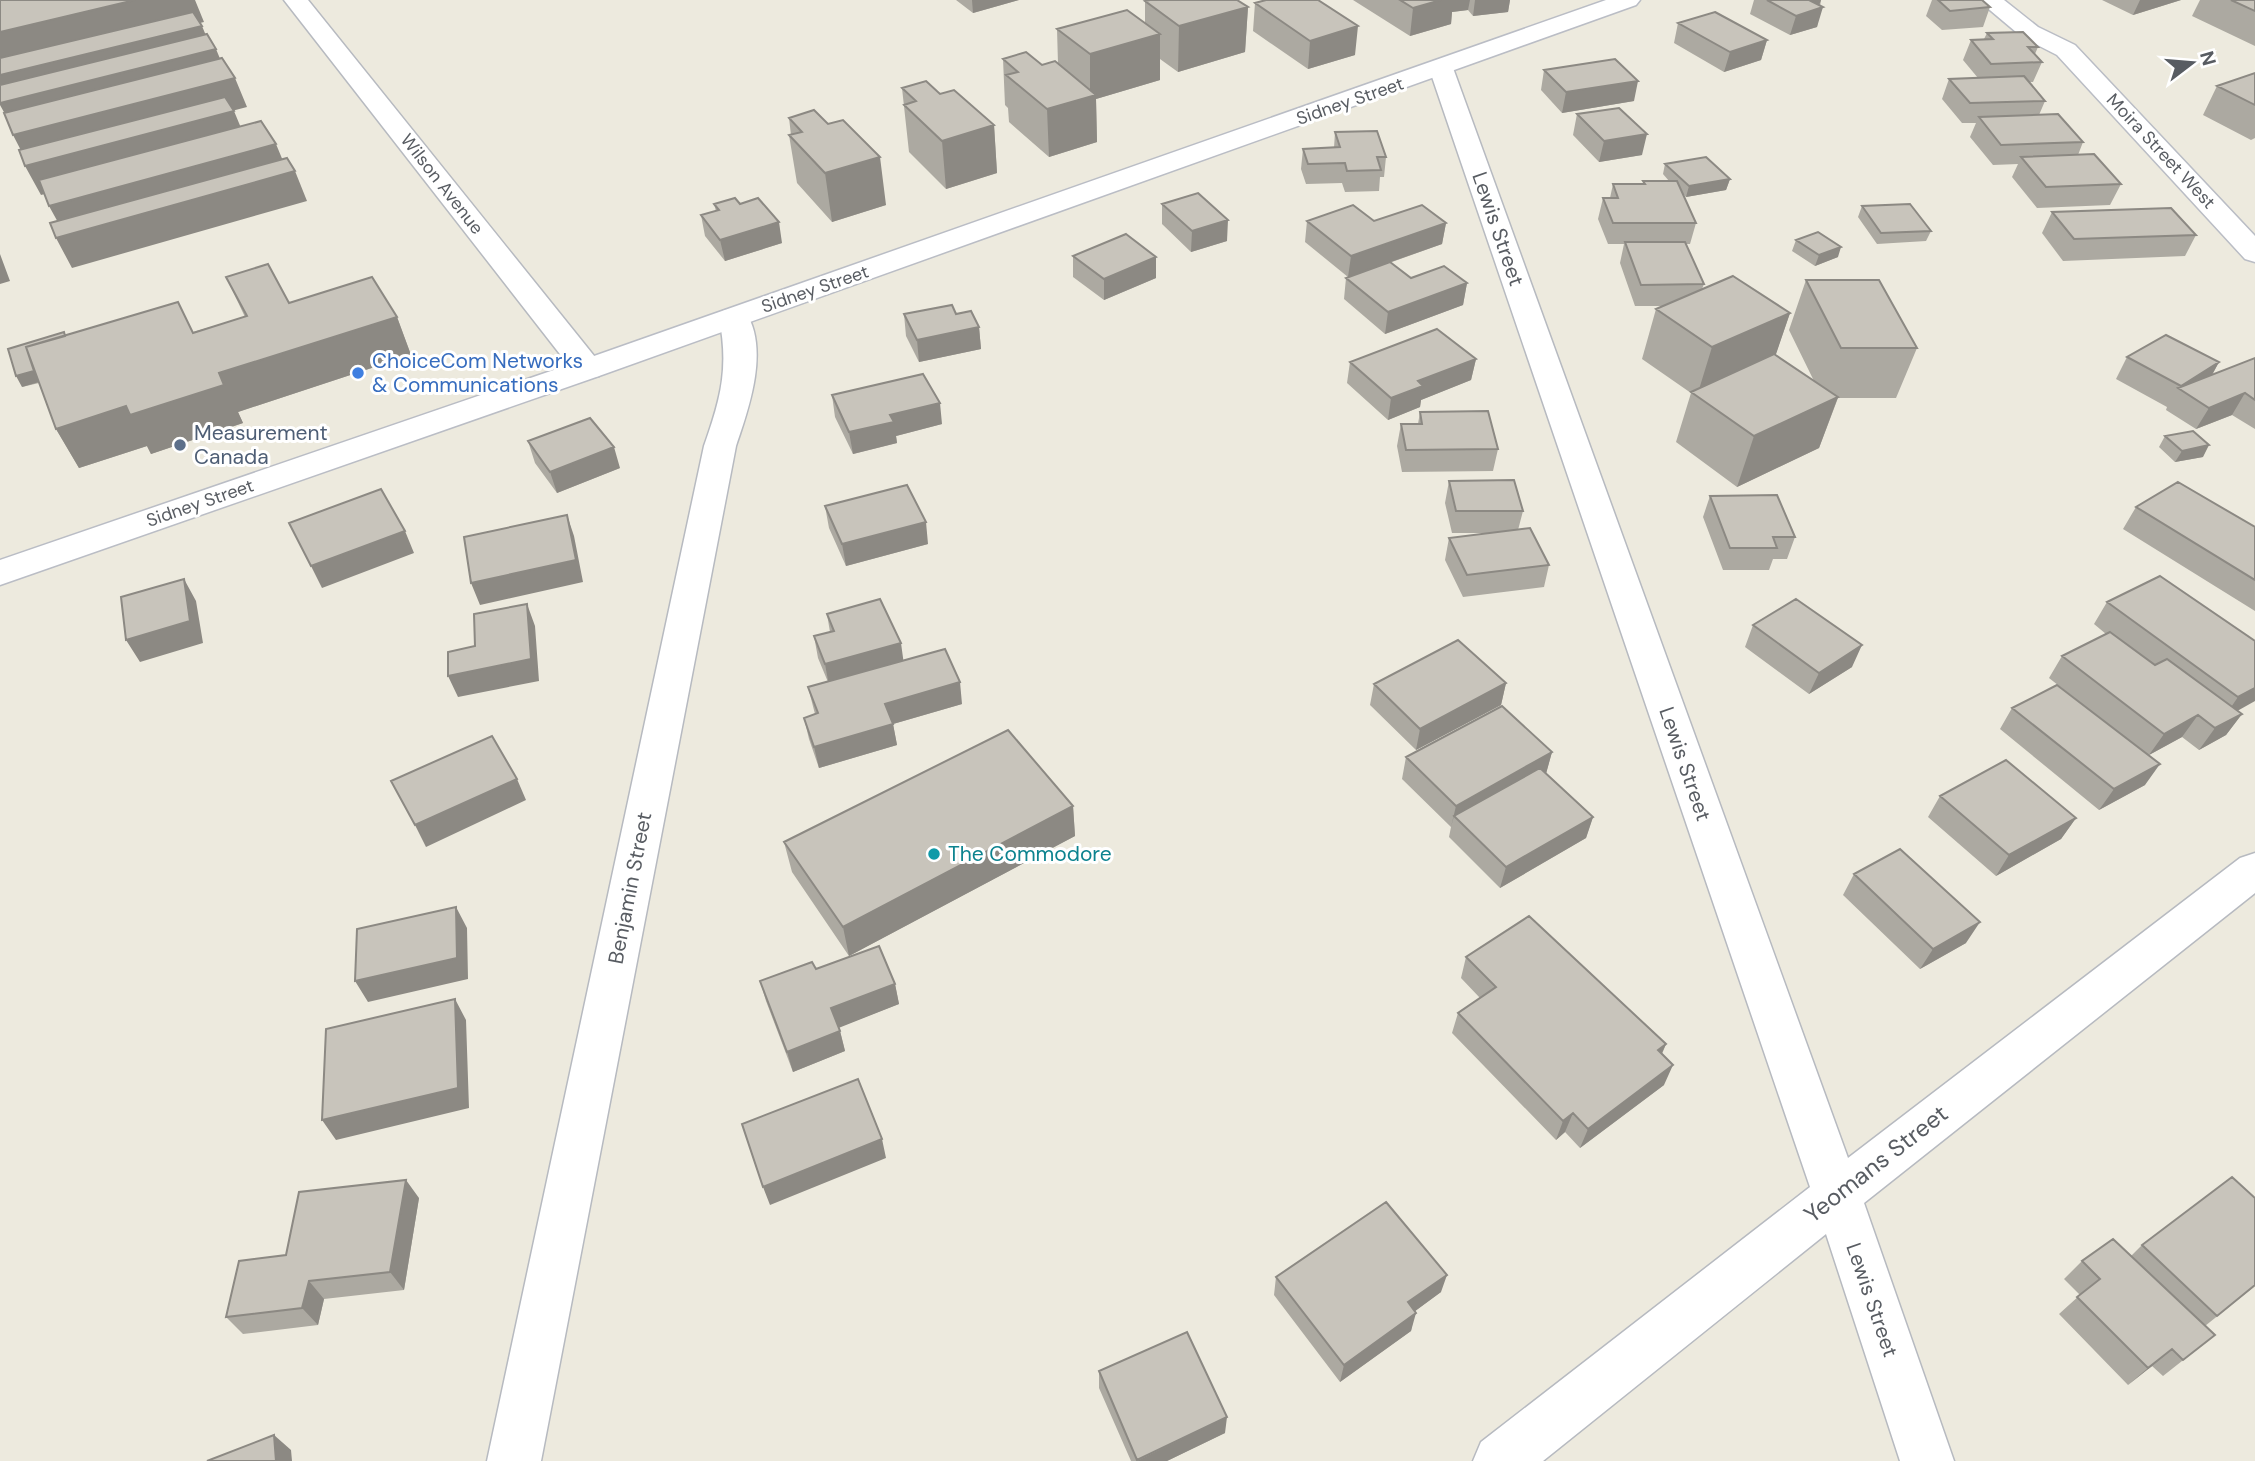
<svg xmlns="http://www.w3.org/2000/svg" width="2255" height="1461" font-family="'DM Sans',sans-serif">
<style>
.lines{fill:none;stroke-linecap:round;stroke-linejoin:round}
.minor-casing{stroke:#b7bac0;stroke-width:3}
.secondary-casing{stroke:#babdc5;stroke-width:3}
.minor{fill:#fff;fill-rule:evenodd}
.secondary{fill:#fff;fill-rule:evenodd}
.wall{fill:#aca9a1}
.shaded-wall{fill:#8c8983}
.building{fill:#c8c4bb;stroke:#8c8983;stroke-width:2}
.shop-dot{fill:#3f7fe0;stroke:#fff;stroke-width:2.5}
.service-dot{fill:#5c6f8a;stroke:#fff;stroke-width:2.5}
.culture-dot{fill:#0f9aa8;stroke:#fff;stroke-width:2.5}
.labels{text-anchor:middle;stroke-width:6;stroke-linejoin:round;paint-order:stroke}
.far-street-label{font-size:18px;fill:#585c62;stroke:#fff}
.street-label{font-size:21px;fill:#585c62;stroke:#fff}
.shop-label{font-size:21px;fill:#366cbe;stroke:#fff;text-anchor:start}
.service-label{font-size:21px;fill:#4e5e75;stroke:#fff;text-anchor:start}
.culture-label{font-size:21px;fill:#0d838f;stroke:#fff;text-anchor:start}
.near-street-label{font-size:24px;fill:#585c62;stroke:#fff}
</style>
<rect width="100%" height="100%" fill="#edeade"/>
<g class="lines">
<defs>
<path id="minor" d="M284,0H308L599,362L603,369L599,376L588,378L577,376Z
M1441,61L1450,63L1453,68L1848,1158L2240,858L2255,853V893L1864,1203L1954,1461H1900L1826,1234L1543,1461H1473L1481,1442L1810,1187L1429,68L1432,63Z
M734,308L745,311C770,348 749,408 736,446L541,1461H487L704,446C721,398 729,368 719,317L723,311Z"/>
<path id="secondary" d="M1606,0H1640L1636,5L599,376L0,585V560L577,362Z
M1978,0H2004L2038,27L2075,45L2255,236V262L2245,259L2057,55L2022,37Z"/>
</defs>
<use href="#minor" class="minor-casing"/>
<use href="#secondary" class="secondary-casing"/>
<use href="#minor" class="minor"/>
<use href="#secondary" class="secondary"/>
</g>
<path class="wall" d="M956,0H1019L973,13Z
M1353,0H1510L1508,12L1473,16L1468,10L1452,12L1451,24L1410,36Z
M1754,0H1821L1817,27L1790,35L1750,14Z
M1932,0H1982L1990,7L1983,27L1942,30L1926,16Z
M2102,0H2181L2133,15Z
M2200,0H2255V46L2192,16Z
M1145,1L1248,7L1245,52L1178,72L1160,59V80L1096,99L1097,142L1049,157L1009,122L1008,108L1005,105L1003,59L1042,65L1058,64L1057,29L1145,23Z
M1255,3L1355,55L1308,69L1253,31Z
M1678,23L1767,40L1761,60L1724,72L1674,43Z
M1987,33L2038,47L2035,54L2042,62L2033,82H2029L2045,101L2039,115L2083,142L2078,155L2121,184L2110,205L2037,208L2012,177L2018,164L1993,165L1970,137L1976,123H1962L1942,99L1949,79L1978,78L1963,60L1971,40L1984,39Z
M1544,70L1634,101L1562,113L1541,90Z
M2255,73V138L2251,140L2203,115L2217,86Z
M902,88L940,94L994,125L997,173L946,189L909,152Z
M1577,114L1642,155L1599,162L1573,135Z
M789,118L828,124L886,205L832,222L797,183L789,135H791Z
M1335,132L1386,157L1384,177H1380L1379,191L1345,192L1342,183L1306,184L1301,169L1303,149L1334,148Z
M1665,164L1730,179L1726,190L1686,197L1682,193L1696,223L1690,244H1686L1704,284L1702,289L1790,313L1775,356L1814,381L1789,330L1806,280L1917,348L1896,398H1838L1819,448L1737,487L1676,442L1691,393L1642,359L1656,309L1664,306H1635L1620,263L1624,244H1608L1598,219L1603,198H1610L1613,184H1643V181H1669L1663,174Z
M714,204L782,243L725,261L705,236L701,215L716,211Z
M1162,204L1227,241L1191,252L1162,224Z
M1862,206L1931,231L1926,241L1877,244L1858,217Z
M2052,212L2196,235L2185,256L2063,261L2042,233Z
M1307,221L1446,223L1442,244L1378,267L1411,278L1467,283L1463,305L1385,334L1344,299L1346,278L1348,277L1305,242Z
M1796,240L1838,257L1815,266L1792,251Z
M1073,256L1156,278L1104,300L1073,277Z
M226,277L289,303L397,317L411,355L238,412L243,423L151,454L147,446L79,468L56,429L39,383L22,387L66,335L193,332L245,317Z
M904,314H956L979,327L981,349L919,362L906,336Z
M2127,357L2219,362L2212,375L2255,358V429L2232,415L2196,429L2166,410L2167,407L2116,379Z
M1476,359L1471,380L1421,400L1420,407L1388,420L1347,383L1350,362Z
M832,395L942,424L896,436L897,443L853,454L835,417Z
M1420,412L1498,449L1493,471L1402,472L1397,446L1401,424H1418Z
M2165,436L2203,457L2175,462L2159,447Z
M528,441L620,468L557,493L535,463Z
M1449,481L1523,511L1518,530L1549,565L1544,587L1463,597L1445,560L1449,538L1495,533H1452L1445,503Z
M1710,496L1795,537L1787,559H1773L1769,570H1723L1703,517Z
M825,506L928,544L846,566L829,528Z
M2136,507L2255,527V611L2123,529Z
M2107,602L2255,641L2238,711L2242,714L2226,735L2199,750L2182,737L2149,755L2145,785L2099,810L2000,729L2012,708L2128,740L2049,678L2062,656L2106,634L2094,624Z
M827,614L903,661L962,704L893,724L897,745L819,768L809,739L804,718L815,714L808,687L828,682L818,658L814,636L830,632Z
M1753,625L1852,667L1809,694L1745,647Z
M1506,683L1501,705L1416,750L1370,705L1374,684Z
M1552,752L1546,773L1593,817L1586,838L1500,888L1449,837L1451,827L1402,779L1406,757Z
M1940,796L2076,818L2061,839L1996,876L1928,817Z
M1073,806L1075,836L849,956L792,872L784,842Z
M1854,874L1966,943L1920,969L1843,895Z
M1466,957L1666,1044L1662,1054L1664,1085L1580,1148L1565,1132L1556,1140L1452,1033L1458,1013L1480,998L1461,978Z
M816,969L895,984L899,1004L839,1027L845,1051L793,1072L766,1001L760,981Z
M419,1198L404,1290L324,1299L318,1325L243,1334L226,1317L286,1255Z
M2255,1198V1286L2205,1326L2215,1335L2163,1376L2152,1366L2128,1385L2059,1314L2080,1295L2064,1279L2082,1261L2131,1256L2142,1245Z
M1276,1277L1441,1292L1415,1311L1411,1331L1340,1382L1274,1295Z
M1099,1371L1225,1433L1167,1461H1131L1099,1388Z"/>
<path class="shaded-wall" d="M135,0H195L204,22L0,72V32Z
M972,0H1019L973,13Z
M1441,0H1470L1468,10L1452,12L1451,24L1410,36L1413,8Z
M1475,0H1510L1508,12L1473,16Z
M1809,0H1821L1818,8L1823,7L1817,27L1790,35L1796,16Z
M2140,0H2181L2133,15Z
M1248,7L1245,52L1178,72L1179,26Z
M202,26L212,50L216,49L228,78L15,132L0,105V75Z
M1358,26L1355,55L1308,69L1310,41Z
M1160,34V80L1096,99L1097,142L1049,157L1047,109L1090,96V54Z
M1767,40L1761,60L1724,72L1730,52Z
M235,78L247,107L28,164L13,135Z
M1638,81L1634,101L1562,113L1566,92Z
M234,111L246,140L41,195L25,166Z
M994,125L997,173L946,189L942,141Z
M1647,134L1642,155L1599,162L1604,141Z
M276,144L288,173L295,171L307,201L72,268L56,238L65,235L49,206Z
M880,157L886,205L832,222L825,173Z
M1730,179L1726,190L1686,197L1689,186Z
M1228,220L1227,241L1191,252L1192,231Z
M779,222L782,243L725,261L720,240Z
M1446,223L1442,244L1348,277L1351,256Z
M1841,247L1838,257L1815,266L1819,255Z
M0,254L10,281L0,284Z
M1156,257V278L1104,300V279Z
M1467,283L1463,305L1385,334L1388,312Z
M1790,313L1773,363L1697,396L1712,347Z
M397,317L411,355L238,412L243,423L151,454L147,446L79,468L56,429L219,373Z
M979,327L981,349L919,362L917,340Z
M74,359L80,370L22,387L16,376Z
M1476,359L1471,380L1421,400L1420,407L1388,420L1391,398L1418,381Z
M2219,362L2207,384L2179,389L2181,386Z
M2245,393L2232,415L2196,429L2209,408Z
M1838,397L1819,448L1737,487L1754,436Z
M940,403L942,424L896,436L897,443L853,454L849,432L890,415Z
M2209,445L2203,457L2175,462L2182,451Z
M614,447L620,468L557,493L550,472Z
M567,515L574,536L583,582L480,605L471,583Z
M926,522L928,544L846,566L842,544Z
M405,531L414,553L322,588L311,566Z
M184,579L196,601L203,643L140,662L126,640Z
M527,604L535,626L539,681L458,697L448,676Z
M901,643L904,665L829,686L825,664Z
M1862,645L1852,667L1809,694L1819,673Z
M960,682L962,704L893,724L897,745L819,768L814,747L885,704Z
M1506,683L1501,705L1416,750L1420,729Z
M2255,688V701L2223,719L2238,697Z
M2242,714L2226,735L2199,750L2215,728Z
M2198,715L2182,737L2149,755L2164,734Z
M1552,752L1546,774L1454,816L1451,827L1456,806Z
M2160,764L2145,785L2099,810L2114,789Z
M517,779L526,800L426,847L415,825Z
M1073,806L1075,836L849,956L843,927Z
M1593,817L1586,838L1500,888L1506,867Z
M2076,818L2061,839L1996,876L2009,855Z
M456,907L467,928L468,979L368,1002L355,981Z
M1980,922L1966,943L1920,969L1933,949Z
M895,984L899,1004L836,1029L831,1008Z
M455,999L466,1020L469,1108L336,1140L322,1120Z
M840,1031L845,1051L793,1072L787,1052Z
M1666,1044L1657,1064L1658,1050Z
M1673,1065L1664,1085L1580,1148L1588,1129Z
M1573,1113L1565,1132L1556,1140L1563,1121Z
M882,1139L886,1158L770,1205L763,1187Z
M406,1180L419,1198L404,1290L390,1272Z
M1447,1275L1441,1292L1403,1320L1408,1302Z
M309,1281L324,1299L318,1325L302,1308Z
M1416,1313L1411,1331L1340,1382L1344,1365Z
M2172,1349L2152,1366L2128,1385L2148,1368Z
M1227,1417L1225,1433L1167,1461H1137Z
M274,1435L291,1450L292,1461H276Z"/>
<path class="building" d="M0,0H135L0,32Z
M1150,0H1237L1248,7L1179,26L1145,1Z
M1266,0H1318L1358,26L1310,41L1255,3Z
M1400,0H1441L1413,8Z
M1767,0H1809L1823,7L1796,16Z
M1938,0H1982L1990,7L1950,11Z
M2231,0H2255V11Z
M1127,10L1160,34L1090,54L1057,29Z
M193,12L202,26L0,75V58Z
M1715,12L1767,40L1730,52L1678,23Z
M2023,32L2038,47H2028L2042,62L1991,64L1971,40L1993,39L1987,33Z
M207,34L216,49L0,103V85Z
M1026,52L1042,65L1055,61L1096,95L1047,109L1006,75L1018,72L1003,59Z
M222,58L235,78L13,135L4,113Z
M1615,59L1638,81L1566,92L1544,70Z
M2255,73V105L2217,86Z
M2024,76L2045,101L1970,103L1949,79Z
M926,81L940,94L954,90L994,125L942,141L904,105L916,101L902,88Z
M225,97L234,111L25,166L19,150Z
M1619,108L1647,134L1604,141L1577,114Z
M814,110L828,124L843,120L880,157L825,173L789,135L802,132L789,118Z
M2058,114L2083,142L2001,145L1979,117Z
M261,121L276,144L49,206L39,180Z
M1377,131L1386,157H1377L1381,170L1347,171L1345,163L1308,164L1303,149L1340,147L1335,132Z
M2094,154L2121,184L2046,187L2021,157Z
M1706,157L1730,179L1689,186L1665,164Z
M287,158L295,171L56,238L50,223Z
M1643,181H1677L1696,223H1613L1603,198H1618L1613,184H1645Z
M1198,193L1228,220L1192,231L1162,204Z
M735,198L740,204L758,198L779,222L720,240L701,215L719,210L714,204Z
M1910,204L1931,231L1881,233L1862,206Z
M1353,205L1374,221L1422,205L1446,223L1351,256L1307,221Z
M2171,208L2196,235L2074,239L2052,212Z
M1818,232L1841,247L1819,255L1796,240Z
M1126,234L1156,257L1104,279L1073,256Z
M1625,242H1685L1704,284L1641,285Z
M1390,262L1411,278L1444,266L1467,283L1388,312L1346,278Z
M268,264L289,303L372,277L397,317L219,373L224,385L130,415L126,406L56,429L26,347L178,302L193,333L247,316L226,277Z
M1733,276L1790,313L1712,347L1656,309Z
M1806,280H1879L1917,348H1841Z
M952,305L956,314L971,311L979,327L917,340L904,314Z
M1437,329L1476,359L1418,381L1423,386L1391,398L1350,362Z
M64,332L65,336L26,347L34,371L16,376L8,349Z
M2166,335L2219,362L2181,386L2127,357Z
M1774,354L1838,397L1754,436L1691,392Z
M2255,358V400L2245,393L2209,408L2178,388Z
M923,374L940,403L890,415L894,422L849,432L832,395Z
M1488,411L1498,449L1406,450L1401,424H1422L1420,412Z
M590,418L614,447L550,472L528,441Z
M2193,431L2209,445L2182,451L2165,436Z
M1514,480L1523,511H1456L1449,481Z
M2178,482L2255,527V580L2136,507Z
M907,485L926,522L842,544L825,506Z
M381,489L405,531L311,566L289,523Z
M1777,495L1795,537H1773L1777,548H1730L1710,496Z
M567,515L576,560L471,583L464,537Z
M1530,528L1549,565L1467,575L1449,538Z
M2160,576L2255,641V688L2238,697L2107,602Z
M184,579L190,621L126,640L121,597Z
M880,599L901,643L825,664L814,636L834,631L827,614Z
M1796,599L1862,645L1819,673L1753,625Z
M527,604L531,659L448,676V652L475,646L474,614Z
M2110,632L2155,665L2167,659L2242,714L2215,728L2198,715L2164,734L2062,656Z
M1458,640L1506,683L1420,729L1374,684Z
M945,649L960,682L885,704L893,724L814,747L804,718L818,713L808,687Z
M2057,685L2160,764L2114,789L2012,708Z
M1502,706L1552,752L1456,806L1406,757Z
M1008,730L1073,806L843,927L784,842Z
M492,736L517,779L415,825L391,781Z
M2006,760L2076,818L2009,855L1940,796Z
M1540,768L1593,817L1506,867L1454,816Z
M1900,849L1980,922L1933,949L1854,874Z
M456,907L457,958L355,981L357,929Z
M1529,916L1666,1044L1658,1050L1673,1065L1588,1129L1573,1113L1563,1121L1458,1013L1496,987L1466,957Z
M879,946L895,984L831,1008L840,1031L787,1052L760,981L812,962L816,969Z
M455,999L458,1088L322,1120L326,1029Z
M858,1079L882,1139L763,1187L742,1124Z
M2232,1177L2255,1198V1285L2217,1316L2142,1245Z
M406,1180L390,1272L309,1281L302,1308L226,1317L239,1261L286,1255L299,1192Z
M1386,1202L1447,1275L1408,1302L1416,1313L1344,1365L1276,1277Z
M2113,1239L2215,1335L2183,1360L2172,1349L2148,1368L2077,1297L2100,1279L2082,1261Z
M1187,1332L1227,1417L1137,1460L1099,1371Z
M274,1435L276,1461H207Z"/>
<circle class="shop-dot" cx="358" cy="373" r="7"/>
<circle class="service-dot" cx="180" cy="445" r="7"/>
<circle class="culture-dot" cx="934" cy="854" r="7"/>
<g class="labels">
<g class="far-street-label">
<text transform="translate(1350 101) rotate(-19)" y="6">Sidney Street</text>
<text transform="translate(2161 151) rotate(47)" y="6">Moira Street West</text>
<text transform="translate(442 184) rotate(52)" y="6">Wilson Avenue</text>
<text transform="translate(815 289) rotate(-19)" y="6">Sidney Street</text>
<text transform="translate(200 503) rotate(-19)" y="6">Sidney Street</text>
</g>
<g class="street-label">
<text transform="translate(1498 229) rotate(71)" y="7">Lewis Street</text>
<text transform="translate(1685 764) rotate(71)" y="7">Lewis Street</text>
<text transform="translate(630 888) rotate(-79)" y="7">Benjamin Street</text>
<text transform="translate(1872 1300) rotate(71)" y="7">Lewis Street</text>
</g>
<g class="shop-label">
<text x="372" y="368">ChoiceCom Networks<tspan x="372" dy="24">&amp; Communications</tspan></text>
</g>
<g class="service-label">
<text x="194" y="440">Measurement<tspan x="194" dy="24">Canada</tspan></text>
</g>
<g class="culture-label">
<text x="948" y="861">The Commodore</text>
</g>
<g class="near-street-label">
<text transform="translate(1876 1164) rotate(-38)" y="8">Yeomans Street</text>
</g>
</g>
<g transform="translate(2192 63) rotate(74)" stroke="#ffffff" stroke-width="5" paint-order="stroke">
<path d="M0-5L12 26L0 18L-12 26Z" fill="#585c62"/>
<text y="-10" font-size="19" font-weight="bold" text-anchor="middle" fill="#585c62">N</text>
</g>
</svg>
